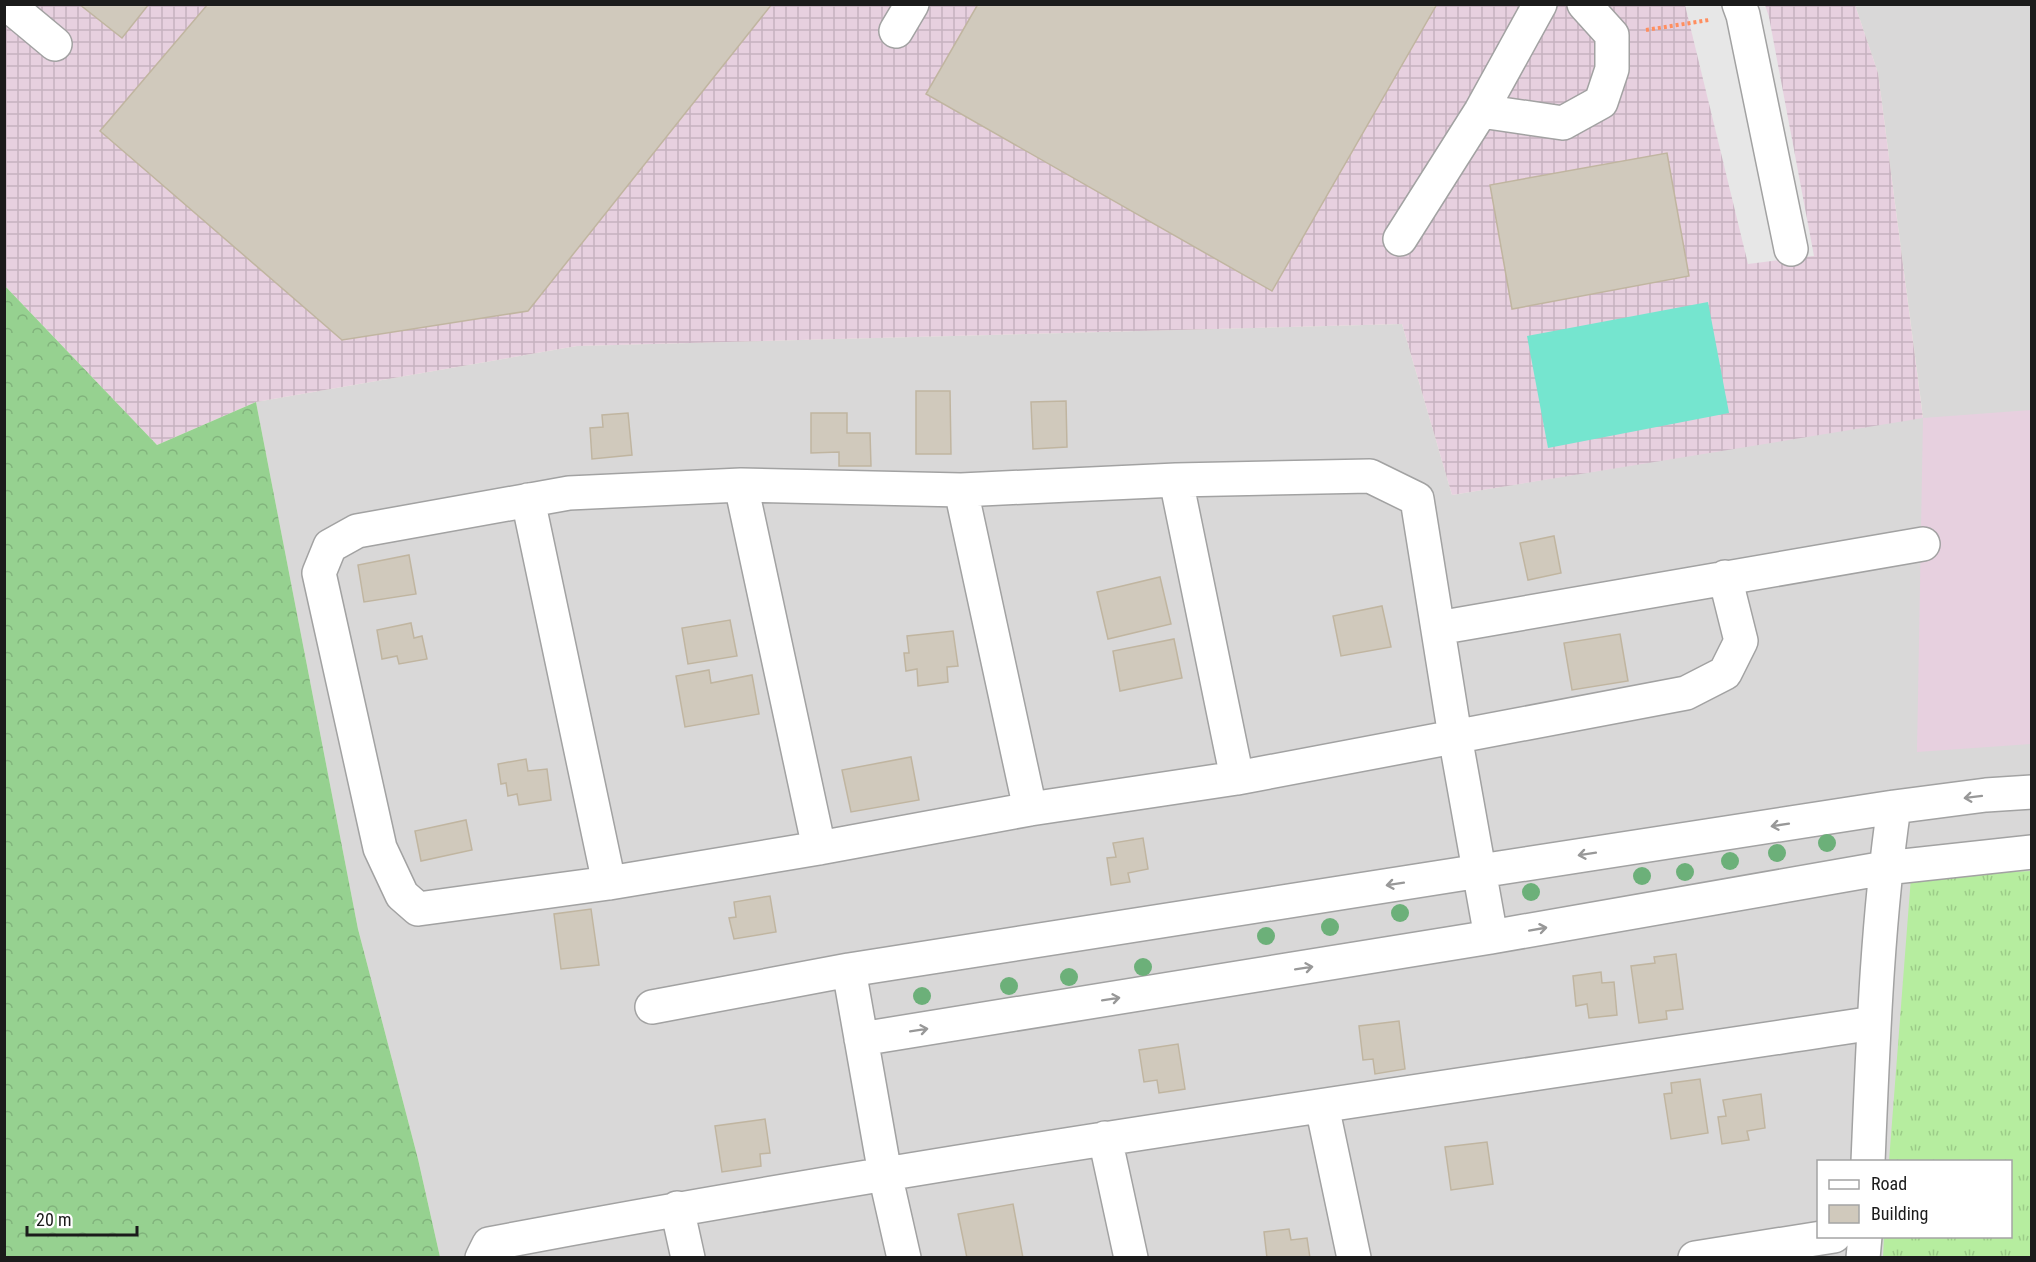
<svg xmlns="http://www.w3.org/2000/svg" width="2036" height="1262" font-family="'Roboto Condensed',sans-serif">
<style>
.residential{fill:#d9d8d8;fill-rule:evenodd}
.industrial{fill:url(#industrial-grid)}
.railway{fill:#e7d0df}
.grass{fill:url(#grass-tufts)}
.forest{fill:url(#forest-crowns)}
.pitch{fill:#75e5cf}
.parking{fill:#e7e7e7}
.building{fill:#d0c9bc;stroke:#c0b5a0;stroke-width:1.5}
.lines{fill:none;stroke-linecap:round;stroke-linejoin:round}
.minor-casing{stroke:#a2a2a2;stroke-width:36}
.path{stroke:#ff8e5f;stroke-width:4;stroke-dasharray:3 3;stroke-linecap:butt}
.minor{stroke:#fff;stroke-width:33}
.tree{fill:#6cb079}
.oneway{stroke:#989898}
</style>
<defs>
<pattern id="industrial-grid" width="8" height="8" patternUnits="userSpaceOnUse" patternTransform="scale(1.5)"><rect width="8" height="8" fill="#e7d0df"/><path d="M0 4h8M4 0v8" fill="none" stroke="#c6b2bf"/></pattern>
<pattern id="grass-tufts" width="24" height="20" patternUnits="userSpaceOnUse" patternTransform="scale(1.5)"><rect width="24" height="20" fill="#b6ed9f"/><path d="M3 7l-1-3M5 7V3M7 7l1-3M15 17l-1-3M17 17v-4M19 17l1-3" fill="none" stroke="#9ccb88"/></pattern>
<pattern id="forest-crowns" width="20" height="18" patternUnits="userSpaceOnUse" patternTransform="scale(1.5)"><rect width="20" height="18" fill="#96d190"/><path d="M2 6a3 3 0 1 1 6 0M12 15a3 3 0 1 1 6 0" fill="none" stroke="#81b37c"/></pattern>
</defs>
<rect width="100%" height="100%" fill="#eeecdf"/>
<path class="residential" d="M1855,5H2031V1257H440L418,1159L358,929L256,402L577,346L1402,324L1452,495L1923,417L1878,73ZM1818,1162H2010V1236H1818Z"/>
<path class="industrial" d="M5,5H1855L1878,73L1923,418L1452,495L1402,324L577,346L256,402L157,445L5,286Z"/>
<path class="railway" d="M2031,410V744L1917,752L1923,418Z"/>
<path class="grass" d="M2031,871V1257H1883L1884,1237L2010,1236V1162L1889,1161L1911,877Z"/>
<path class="forest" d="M5,286L157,445L256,402L358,929L418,1159L440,1257H5Z"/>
<path class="pitch" d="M1708,302L1729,413L1548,448L1527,336Z"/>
<path class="parking" d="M1685,5H1765L1769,17L1814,256L1748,264Z"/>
<path class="building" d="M79,4H149L122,38Z
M208,4H772L528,311L342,340L100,131Z
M978,4H1437L1272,291L926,94Z
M1667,153L1689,276L1512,309L1490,185Z
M916,391H950L951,454H916Z
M1066,401L1067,447L1033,449L1031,402Z
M628,413L632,455L592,459L590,428L603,427L602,415Z
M811,413H847V433H870L871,466H839V452L811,453Z
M1554,536L1561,573L1528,580L1520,543Z
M409,555L416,594L364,602L358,565Z
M1160,577L1171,624L1108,639L1097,592Z
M1382,606L1391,647L1341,656L1333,616Z
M730,620L737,656L688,664L682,628Z
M411,623L414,638L422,636L427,659L399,664L397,656L382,659L377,630Z
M953,631L958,666L947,667L948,682L918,686L917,669L906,671L904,653H909L907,636Z
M1620,634L1628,681L1572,690L1564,643Z
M1174,639L1182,678L1120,691L1113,651Z
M709,670L711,683L752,675L759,714L685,727L676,676Z
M911,757L919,800L851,812L842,770Z
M526,759L528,771L547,769L551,800L519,805L517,794L508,796L506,783L501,784L498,764Z
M466,820L472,850L421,861L415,831Z
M1143,838L1148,869L1128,873L1130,882L1111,885L1107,858L1116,857L1113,843Z
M770,896L776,932L734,939L729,918L736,917L734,902Z
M591,909L599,965L561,969L554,914Z
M1676,954L1683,1009L1666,1011L1667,1019L1639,1023L1631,966L1655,963L1654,957Z
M1601,972L1602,983L1614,982L1617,1015L1589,1018L1587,1004L1576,1006L1573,976Z
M1399,1021L1405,1069L1375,1074L1373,1059L1363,1060L1359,1026Z
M1178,1044L1185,1089L1159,1093L1157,1080L1144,1082L1139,1050Z
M1700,1079L1708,1133L1671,1139L1664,1094L1672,1093L1671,1083Z
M1761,1094L1765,1128L1747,1131L1749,1140L1722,1144L1718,1117L1726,1116L1723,1100Z
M765,1119L770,1153L760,1154L761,1166L722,1172L715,1126Z
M1487,1142L1493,1184L1451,1190L1445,1147Z
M1013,1204L1023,1258H967L958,1214Z
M1289,1229L1291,1240L1307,1238L1310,1258H1267L1264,1232Z"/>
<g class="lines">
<defs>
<path id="minor" d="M7,4L55,44
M1739,4L1743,15L1791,249
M896,31L912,4
M1481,111L1563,123L1601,102L1612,69V35L1584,4
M1400,239L1481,111L1540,4
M1176,480L1237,778
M741,485L819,848
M961,490L1030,809
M528,500L609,883
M1438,628L1923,544
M1491,937L1455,736L1417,499L1370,476L1176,480L961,490L741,485L569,493L357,531L330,546L319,573L380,848L402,895L418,909L609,883L819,848L1030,809L1237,778L1686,693L1725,673L1741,641L1725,577
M849,970L885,1174L904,1258
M652,1007L849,970L1480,871L1894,807L1986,795L2032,792
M861,1039L1491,937L1885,868L2032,852
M1322,1106L1354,1258
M1105,1138L1131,1258
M1868,1162C1873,1043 1877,924 1894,807
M677,1208L688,1258
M482,1258L489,1244C948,1157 1412,1093 1874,1023
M1695,1258L1834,1236
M1863,1258L1865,1236"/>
</defs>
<use href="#minor" class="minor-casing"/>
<path class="path" d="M1646,30L1709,20"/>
<use href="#minor" class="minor"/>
</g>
<g class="tree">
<circle cx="1827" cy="843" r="9"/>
<circle cx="1777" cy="853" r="9"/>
<circle cx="1730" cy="861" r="9"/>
<circle cx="1685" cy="872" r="9"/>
<circle cx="1642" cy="876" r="9"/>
<circle cx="1531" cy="892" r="9"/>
<circle cx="1400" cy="913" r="9"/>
<circle cx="1330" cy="927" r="9"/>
<circle cx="1266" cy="936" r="9"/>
<circle cx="1143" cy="967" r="9"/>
<circle cx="1069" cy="977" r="9"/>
<circle cx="1009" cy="986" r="9"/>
<circle cx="922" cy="996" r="9"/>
</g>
<defs><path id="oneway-shaft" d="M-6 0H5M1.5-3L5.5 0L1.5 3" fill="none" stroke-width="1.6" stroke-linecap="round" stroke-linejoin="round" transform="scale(1.5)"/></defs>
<g class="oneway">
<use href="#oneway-shaft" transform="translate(1973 797) rotate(173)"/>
<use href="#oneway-shaft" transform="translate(1780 825) rotate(171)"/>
<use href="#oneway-shaft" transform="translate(1587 854) rotate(171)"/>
<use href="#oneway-shaft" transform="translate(1395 884) rotate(171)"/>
<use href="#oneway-shaft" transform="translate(1538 929) rotate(-10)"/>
<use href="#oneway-shaft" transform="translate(1304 968) rotate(-9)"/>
<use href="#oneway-shaft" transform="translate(1111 999) rotate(-9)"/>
<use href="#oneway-shaft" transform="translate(919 1030) rotate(-9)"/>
</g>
<rect width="2036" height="1262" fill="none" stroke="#1b1b1b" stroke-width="12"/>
<rect x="1817" y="1160" width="195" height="78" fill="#ffffff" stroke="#a4a4a4" stroke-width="1.5"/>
<rect x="1829" y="1180" width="30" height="9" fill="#ffffff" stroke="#a4a4a4" stroke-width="1.5"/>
<text x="1871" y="1190" font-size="18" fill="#1b1b1b">Road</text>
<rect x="1829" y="1205" width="30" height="18" fill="#d0c9bc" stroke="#a4a4a4" stroke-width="1.5"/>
<text x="1871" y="1220" font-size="18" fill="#1b1b1b">Building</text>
<path d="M27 1226v9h110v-9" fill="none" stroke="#1b1b1b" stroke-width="3"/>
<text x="36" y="1226" font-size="18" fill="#1b1b1b" stroke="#ffffff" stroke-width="4.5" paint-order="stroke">20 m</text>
</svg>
